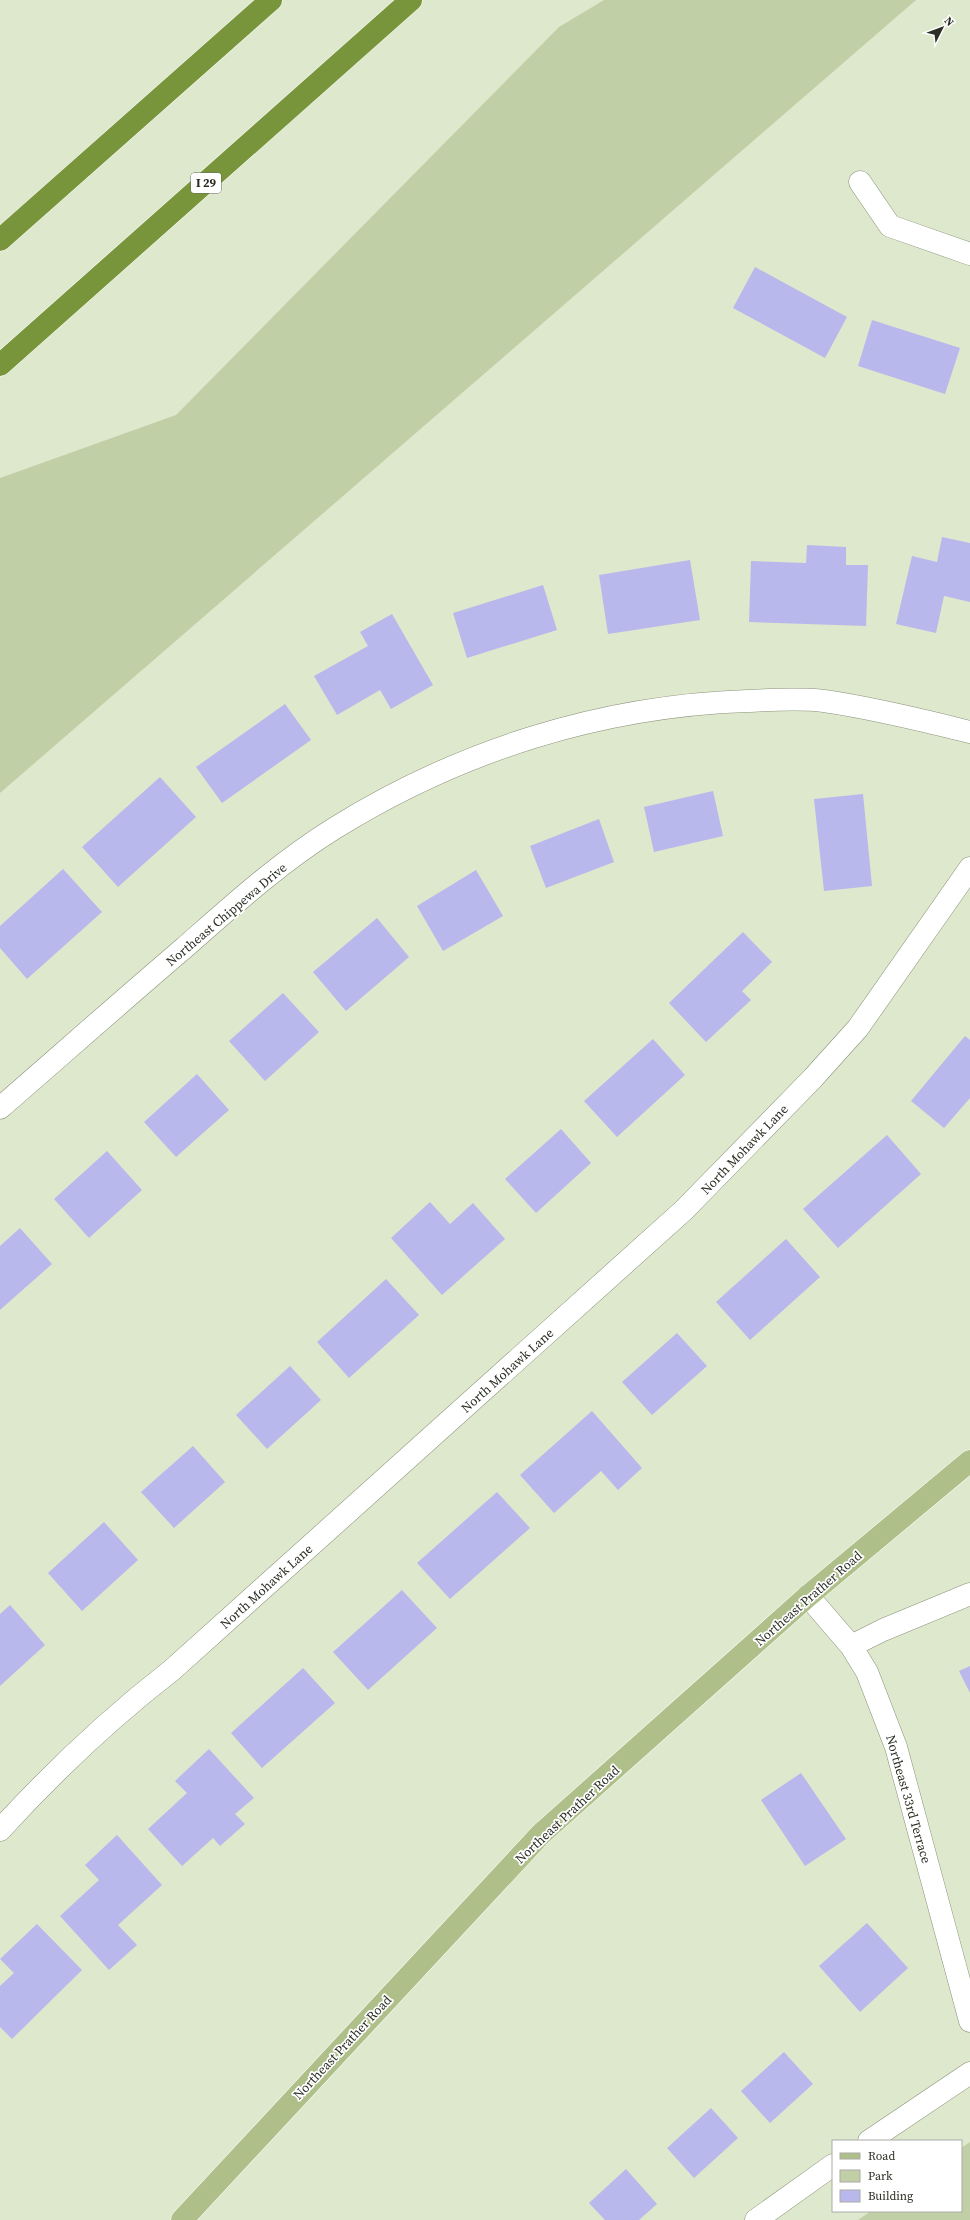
<svg xmlns="http://www.w3.org/2000/svg" width="970" height="2220" font-family="'Source Serif 4',serif">
<style>
.green{fill:#c1cfa7}
.building{fill:#b8b8ec}
.lines{fill:none;stroke-linecap:round;stroke-linejoin:round}
.minor-casing{stroke:#899279;stroke-width:23}
.major-casing{stroke:#fff;stroke-width:23}
.highway-casing{stroke:#fff;stroke-width:23}
.minor{stroke:#fff;stroke-width:22}
.major{stroke:#afbf89;stroke-width:22}
.highway{stroke:#79953b;stroke-width:22}
.labels{text-anchor:middle;stroke-width:3.5;stroke-linejoin:round;paint-order:stroke}
.shield{fill:#fff;stroke:#6a6d65;stroke-width:1}
.shield-label{font-size:12px;font-weight:bold;fill:#2a2e23}
.street-label{font-size:13px;fill:#2a2e23;stroke:#fff}
</style>
<rect width="100%" height="100%" fill="#dee8cd"/>
<path class="green" d="M604,0H916L0,793V478L176,415L559,27Z
M970,2142V2220H858L871,2211H961V2148Z"/>
<path class="building" d="M755,267L847,317L825,358L733,308Z
M872,320L960,348L945,394L858,366Z
M942,537L970,543V602L944,596L936,633L896,624L912,556L937,562Z
M807,545L846,547V565H868L866,626L749,622L751,561L806,563Z
M690,560L700,620L608,634L599,575Z
M543,585L557,630L467,658L453,613Z
M392,614L433,685L391,709L380,690L337,715L314,676L368,646L360,632Z
M285,704L311,740L222,803L196,767Z
M160,777L196,817L118,887L82,847Z
M713,791L723,836L654,852L644,807Z
M863,794L872,886L824,891L814,799Z
M599,819L614,862L546,888L530,846Z
M63,869L102,912L27,979L0,948V926Z
M476,870L503,916L443,951L417,906Z
M377,918L409,957L346,1011L313,972Z
M743,932L772,962L742,991L751,1000L706,1042L669,1003Z
M283,993L319,1032L265,1081L229,1041Z
M965,1036L970,1040V1098L944,1128L911,1101Z
M653,1039L685,1075L617,1137L584,1101Z
M197,1074L229,1110L176,1157L144,1122Z
M561,1129L591,1163L536,1213L505,1179Z
M887,1135L921,1174L838,1248L803,1209Z
M107,1151L142,1190L89,1238L54,1199Z
M430,1202L450,1224L473,1203L505,1239L442,1295L391,1238Z
M20,1228L52,1264L0,1310V1246Z
M786,1239L820,1277L750,1340L716,1302Z
M386,1279L419,1315L349,1378L317,1342Z
M677,1333L707,1366L652,1415L622,1382Z
M290,1366L321,1400L267,1449L236,1415Z
M592,1411L642,1468L618,1490L601,1471L554,1513L520,1475Z
M193,1446L225,1482L174,1528L141,1492Z
M497,1492L530,1528L450,1599L417,1563Z
M104,1522L138,1560L82,1611L48,1573Z
M402,1590L437,1628L368,1690L333,1652Z
M10,1605L45,1645L0,1686V1614Z
M970,1666V1693L959,1671Z
M303,1668L335,1703L262,1768L231,1733Z
M209,1749L254,1798L235,1814L245,1824L220,1846L213,1838L182,1866L148,1829L187,1793L175,1781Z
M801,1773L846,1839L805,1866L761,1800Z
M117,1835L162,1885L118,1925L137,1945L109,1970L60,1916L99,1880L85,1865Z
M867,1923L908,1968L860,2012L819,1966Z
M37,1924L82,1970L12,2039L0,2027V1986L14,1973L0,1959Z
M784,2052L813,2084L770,2123L741,2091Z
M711,2108L738,2138L694,2178L667,2148Z
M626,2169L657,2204L639,2220H605L589,2203Z"/>
<g class="lines">
<defs>
<path id="minor" d="M860,182L890,226L970,254
M0,1108C61,1055 122,1001 184,948C232,906 280,862 335,828C459,751 600,706 747,701C772,700 799,698 824,701C873,708 922,720 970,732
M808,1596L851,1646L867,1672L896,1747L970,2021
M851,1646L883,1630L970,1594
M0,1830C53,1772 110,1718 172,1670L684,1210L813,1078L858,1028L970,868
M869,2141L970,2073
M756,2220L833,2165"/>
<path id="major" d="M182,2220L541,1834L808,1596L970,1461"/>
<path id="highway" d="M0,240L271,0
M0,365L411,0"/>
</defs>
<use href="#minor" class="minor-casing"/>
<use href="#major" class="major-casing"/>
<use href="#highway" class="highway-casing"/>
<use href="#minor" class="minor"/>
<use href="#major" class="major"/>
<use href="#highway" class="highway"/>
</g>
<g class="labels">
<rect class="shield" x="191" y="173" width="30" height="20" rx="3"/>
<g class="shield-label">
<text x="206" y="187">I 29</text>
</g>
<g class="street-label">
<text transform="translate(226 914) rotate(-40)" y="5">Northeast Chippewa Drive</text>
<text transform="translate(744 1149) rotate(-46)" y="5">North Mohawk Lane</text>
<text transform="translate(507 1370) rotate(-42)" y="5">North Mohawk Lane</text>
<text transform="translate(266 1586) rotate(-42)" y="5">North Mohawk Lane</text>
<text transform="translate(808 1598) rotate(-41)" y="5">Northeast Prather Road</text>
<text transform="translate(909 1799) rotate(74)" y="5">Northeast 33rd Terrace</text>
<text transform="translate(567 1814) rotate(-43)" y="5">Northeast Prather Road</text>
<text transform="translate(342 2047) rotate(-47)" y="5">Northeast Prather Road</text>
</g>
</g>
<rect x="832" y="2140" width="130" height="72" fill="#ffffff" stroke="#aaaba7"/>
<rect x="840" y="2153" width="20" height="6" fill="#afbf89" stroke="#aaaba7"/>
<text x="868" y="2160" font-size="12" fill="#2a2e23">Road</text>
<rect x="840" y="2170" width="20" height="12" fill="#c1cfa7" stroke="#aaaba7"/>
<text x="868" y="2180" font-size="12" fill="#2a2e23">Park</text>
<rect x="840" y="2190" width="20" height="12" fill="#b8b8ec" stroke="#aaaba7"/>
<text x="868" y="2200" font-size="12" fill="#2a2e23">Building</text>
<g transform="translate(942 28) rotate(48)" stroke="#ffffff" stroke-width="3" paint-order="stroke">
<path d="M0-3L7 15L0 10L-7 15Z" fill="#2a2e23"/>
<text y="-6" font-size="11" font-weight="bold" text-anchor="middle" fill="#2a2e23">N</text>
</g>
</svg>
